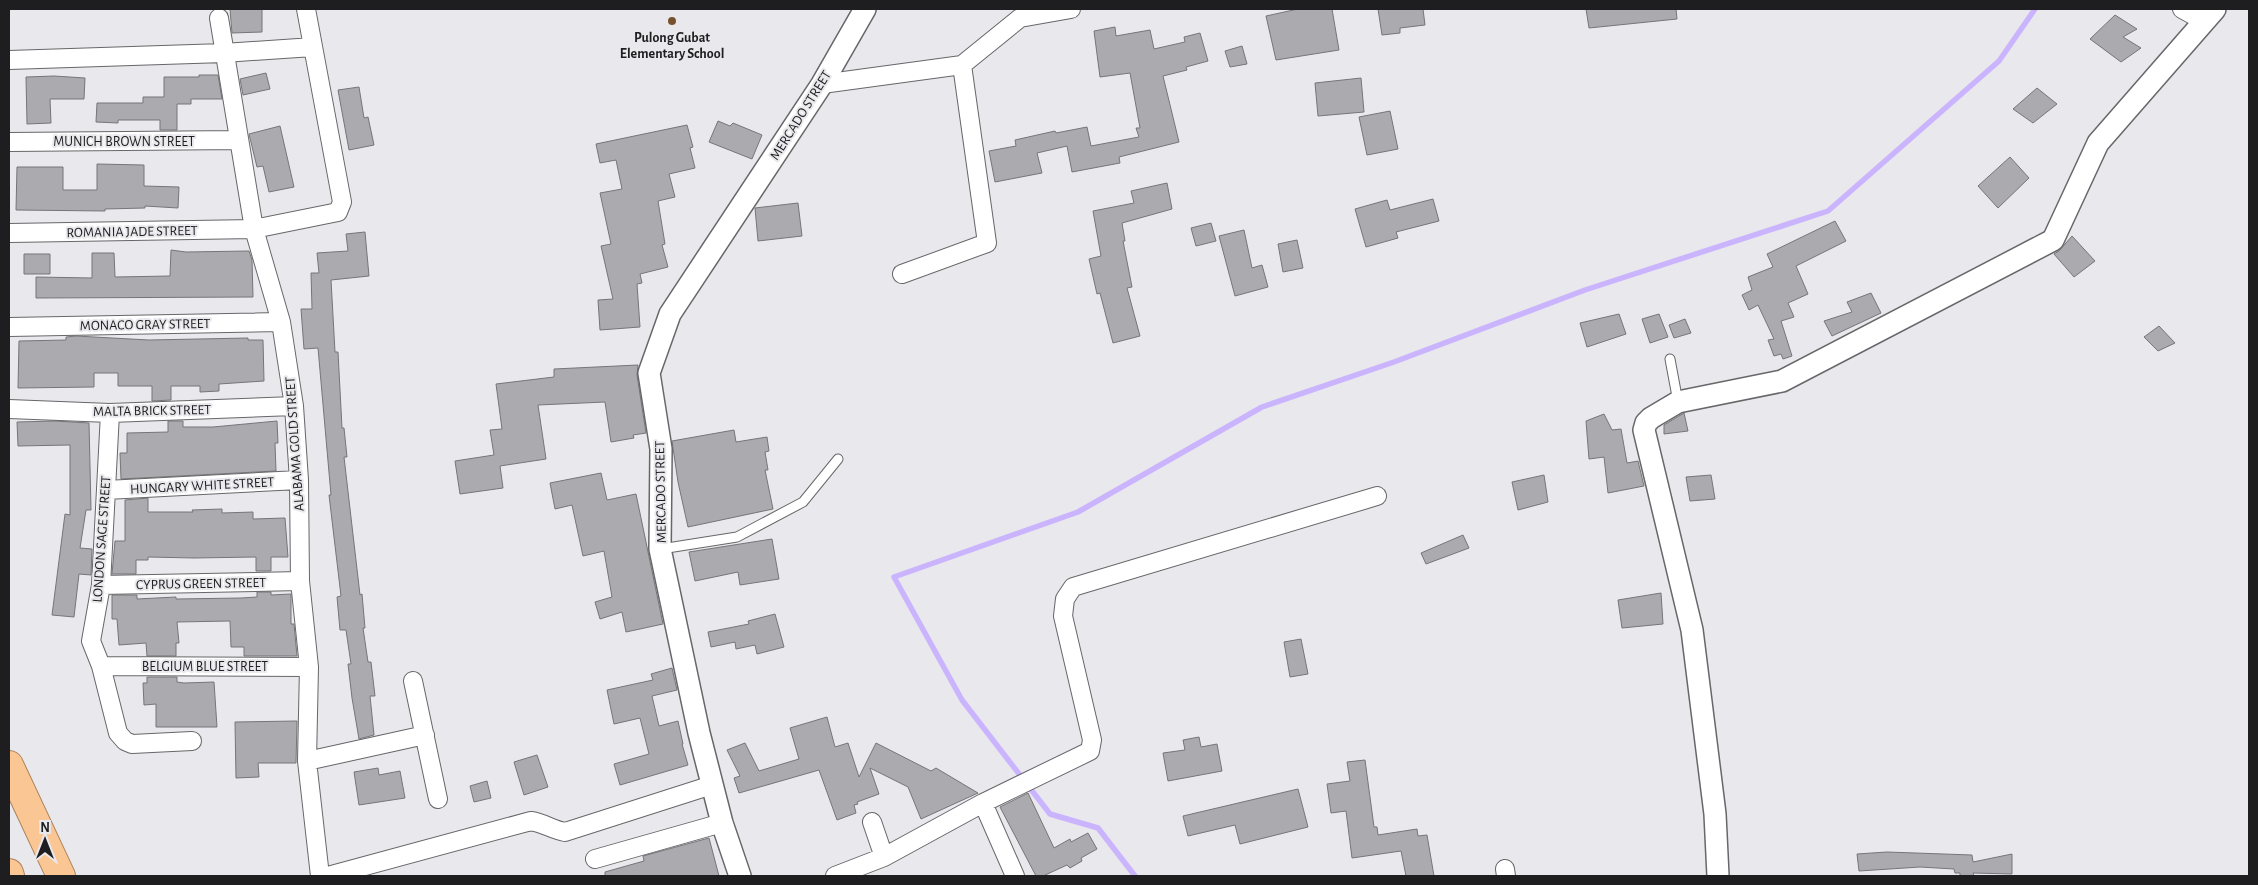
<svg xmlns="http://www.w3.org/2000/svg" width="2258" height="885" font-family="'Alegreya Sans',sans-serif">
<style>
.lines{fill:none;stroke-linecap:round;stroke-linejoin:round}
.stream{stroke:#cbb4fe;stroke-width:5.5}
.building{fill:#abaaae;stroke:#767579}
.service-casing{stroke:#676669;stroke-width:11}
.minor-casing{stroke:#676669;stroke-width:20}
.tertiary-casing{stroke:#676669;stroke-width:24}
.trunk-casing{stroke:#ac825a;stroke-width:30}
.service{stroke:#fff;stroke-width:9}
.minor{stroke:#fff;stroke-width:18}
.tertiary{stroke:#fff;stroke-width:21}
.trunk{stroke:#fac694;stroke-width:28}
.poi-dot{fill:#77512d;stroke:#e9e8ec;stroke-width:2}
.labels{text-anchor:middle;stroke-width:4;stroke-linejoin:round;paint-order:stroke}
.poi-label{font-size:14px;font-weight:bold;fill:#1e1e20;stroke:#e9e8ec}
.street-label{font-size:14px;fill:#1e1e20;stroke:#e9e8ec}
</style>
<rect width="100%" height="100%" fill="#e9e8ec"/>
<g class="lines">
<path class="stream" d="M1135,876L1098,828L1050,814L962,700L894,577L1078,512L1262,407L1394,362L1585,290L1828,211L1999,61L2035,9"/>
</g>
<path class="building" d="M230,9H262V32L232,33Z
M1298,9H1332L1339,50L1276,60L1266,16Z
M1378,9H1423L1425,25L1400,28V33L1382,35Z
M1586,9H1676L1677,19L1589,28Z
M2115,15L2137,29L2123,37L2141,48L2121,62L2090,39Z
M1115,27L1116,36L1150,30L1154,49L1185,42L1184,37L1200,33L1208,61L1186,67L1187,70L1163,76L1179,142L1119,157L1120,163L1072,172L1067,146L1037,153L1042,173L995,182L989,151L1016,146L1015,140L1055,131L1056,133L1087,127L1091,146L1139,137L1136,128H1140L1130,73L1100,77L1094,31Z
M1242,46L1247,64L1230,67L1225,51Z
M266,73L270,89L243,95L240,79Z
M199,75H218L222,99H191V104H177V130H160V120H118V123L96,122L97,103H143V97H164V77H199Z
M54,76L85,78L84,99H50L51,123L27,124L26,77Z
M1361,78L1364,112L1318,116L1315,83Z
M359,87L364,118L368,117L374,145L349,150L338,90Z
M2037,88L2057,104L2033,123L2013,109Z
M1390,111L1398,149L1367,155L1359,117Z
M718,121L730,126L733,123L762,135L752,159L709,142Z
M687,125L693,147L690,148L695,168L669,174L675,197L658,201L665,244L662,245L668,267L640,274L642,283L637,284L640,327L600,330L598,300L613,299L601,246L611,244L600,193L622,189L616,160L600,163L596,144Z
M280,126L294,187L269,192L263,166L257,167L249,134Z
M2010,157L2029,178L1998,208L1978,186Z
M97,164L144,165V186L179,187L178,208L145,206V208L105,209V211L16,210L17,167H63V190H97Z
M1167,183L1172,209L1122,223L1125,241H1123L1132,287L1127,288L1140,336L1113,343L1100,293L1097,294L1089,259L1101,256L1093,211L1134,203L1131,191Z
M1433,199L1439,221L1396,232L1398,238L1366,247L1355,209L1387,200L1390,210Z
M798,203L802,236L758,241L755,208Z
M1835,221L1846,241L1796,266L1808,294L1788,303L1794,317L1781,321L1792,356L1783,359L1781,354L1774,356L1768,340L1774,339L1758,305L1749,310L1742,295L1752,290L1748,277L1773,267L1767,254Z
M1211,223L1216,241L1196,246L1191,228Z
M1244,230L1252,268L1262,265L1268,287L1235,296L1219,236Z
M365,232L369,276L331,280L335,352H338L342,428H344L347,457H344L360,595L362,594L365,628H363L368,662H371L375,696H370L374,735L359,739L352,698L348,664H351L346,630H340L337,597L341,596L329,495H331L318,348L304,349L301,309H312L311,273H319L317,253L348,251L346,234Z
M2072,236L2095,261L2074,277L2054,254L2059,251Z
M1297,240L1303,268L1283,272L1278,244Z
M171,250L186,252L249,251L252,260L253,297L36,298V277L92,278V253H114L115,277L170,276Z
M24,254H50V274H24Z
M1871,293L1881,313L1832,336L1824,321L1852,312L1847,302Z
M1619,314L1626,334L1587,347L1580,323Z
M1659,314L1668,337L1650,343L1642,319Z
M1685,319L1691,333L1674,338L1669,325Z
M2159,326L2175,343L2158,351L2144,337Z
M76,336L149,340L248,338V340H263L264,381L219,384V391L200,392V386H171V400L152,401V386H118V373H94V387L18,388L19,341L66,340V337Z
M638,365L637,375L646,433L633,435L634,438L611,442L605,402L538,405L546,459L500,466L503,488L460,494L455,461L494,455L490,430L502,429L496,384L554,377V369Z
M1684,413L1688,431L1664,434V425Z
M1604,414L1612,430L1621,429L1627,463L1638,461L1644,486L1608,493L1604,457L1589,459L1586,421Z
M55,421L89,423L91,510H86L80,548L92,549L91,575L79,574L74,617L52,615L65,514L70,515V445L18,446L17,422Z
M168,421H183V427H213L277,421L278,443H275L276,471L121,479L120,453H127V433L168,432Z
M734,430L736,442L767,437L769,451L765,452L768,470H765L773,509L688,527L678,482L672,441Z
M601,473L607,500L636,494L663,624L626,632L622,612L600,619L595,602L612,597L604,551L583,556L572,505L555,509L550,483Z
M1544,475L1548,502L1518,510L1512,482Z
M1711,475L1715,499L1690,501L1686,477Z
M148,498V512H193L192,510L222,509V513L253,512V519L285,518L288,557H271V571H256V557L194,558L148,557V560H136V574H112L115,541H125V500Z
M1463,535L1469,548L1426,564L1421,553Z
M772,539L779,579L740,585L738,572L695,581L689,552Z
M257,592H271V595L291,594V624H294L297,656H244V647H231L230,621L177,622L179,643H176V656H147L146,643L119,645L117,619H112V595H137V599L176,597V599L241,598L257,597Z
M1661,593L1663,624L1622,628L1618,600Z
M775,614L784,647L757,654L755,645L736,649L735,642L711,647L708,632L749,624L748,621Z
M1301,639L1308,674L1290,677L1284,642Z
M672,668L677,690L652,696L659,726L678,721L683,744H682L688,765L620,785L614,764L649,754L640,718L614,724L607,690L653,680L651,674Z
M147,677H177V682L184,683L214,682L217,727H156V704L144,705L143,683H147Z
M827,717L835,747L848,743L859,777L876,743L931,771L936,768L978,793L921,819L908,787L870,768L879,794L857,802L858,804L854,805L856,813L837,820L819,770L739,793L734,778L740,776L727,750L745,743L759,771L799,759L790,728Z
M297,721L296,763H258L259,777L236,778L235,722Z
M1199,737L1201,747L1217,744L1222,771L1168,781L1163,753L1185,750L1183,740Z
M537,755L548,787L524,795L514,762Z
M1365,760L1374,827H1377L1378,835L1417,829L1418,836L1427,835L1434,876H1406L1401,851L1352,858L1346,811L1331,813L1327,784L1350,781L1347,762Z
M378,768L379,775L400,771L405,798L359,805L354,772Z
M487,781L491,798L474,802L470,786Z
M1298,789L1308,827L1240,844L1235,825L1188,836L1183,816Z
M1028,793L1054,848L1070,839L1071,842L1088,833L1097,849L1081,858L1082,861L1070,868L1067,865L1043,876H1036L1000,807Z
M709,838L719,876H605V872L644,861L643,856Z
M1887,852L1972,855L1973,862L2012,854V874L1973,873L1974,876H1960V873H1955L1954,869L1920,867L1859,871L1857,854Z"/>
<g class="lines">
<defs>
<path id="service" d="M1670,359L1678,402
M661,549L737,537L803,502L838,459"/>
<path id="minor" d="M2182,9L2204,21
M219,18L254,229L281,322L294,406L299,480L300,581L309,667L307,761L320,876
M9,60L224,53L313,47
M822,84L962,65L1020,18L1071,9
M9,142L239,140
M9,233L254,229L338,212L342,202L306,9
M902,274L987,243L962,65
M9,327L281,322
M9,409L110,413L294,406
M110,413L101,585L91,641L101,666L118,733L125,741L132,744L192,741
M106,490L299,480
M101,585L300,581
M101,666L309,667
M413,681L438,799
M307,761L425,735
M983,803L1015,876
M872,822L884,857
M595,859L722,823
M1505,869L1506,876
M328,876L531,821C544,823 553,830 565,832L712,785
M835,876L884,857L983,803L1090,751L1092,740L1063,616L1065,599L1073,587L1377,496"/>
<path id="tertiary" d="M740,876L722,823L699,733L660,549L661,449L649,373L670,314L822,84L865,9
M1718,876L1715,814L1692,630L1644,430L1646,423L1651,418L1678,402L1782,381L2053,240L2098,143L2215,9"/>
<path id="trunk" d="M9,765L61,876
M9,873L10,876"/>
</defs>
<use href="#service" class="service-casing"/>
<use href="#minor" class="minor-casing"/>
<use href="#tertiary" class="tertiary-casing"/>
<use href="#trunk" class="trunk-casing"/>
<use href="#service" class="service"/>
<use href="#minor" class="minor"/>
<use href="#tertiary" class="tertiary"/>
<use href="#trunk" class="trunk"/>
</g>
<circle class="poi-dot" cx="672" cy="21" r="5"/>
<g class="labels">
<g class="poi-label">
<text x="672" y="42">Pulong Gubat<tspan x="672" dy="16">Elementary School</tspan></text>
</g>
<g class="street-label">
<text transform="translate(800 115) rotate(-58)" y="5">MERCADO STREET</text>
<text x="124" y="146">MUNICH BROWN STREET</text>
<text transform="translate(132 231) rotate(-1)" y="5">ROMANIA JADE STREET</text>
<text transform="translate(145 324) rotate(-1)" y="5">MONACO GRAY STREET</text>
<text transform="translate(152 410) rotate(-1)" y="5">MALTA BRICK STREET</text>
<text transform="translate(294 444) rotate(-94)" y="5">ALABAMA GOLD STREET</text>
<text transform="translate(202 485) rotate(-3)" y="5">HUNGARY WHITE STREET</text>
<text transform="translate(660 492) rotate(-91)" y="5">MERCADO STREET</text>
<text transform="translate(101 539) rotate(-86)" y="5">LONDON SAGE STREET</text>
<text transform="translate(201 583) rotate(-1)" y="5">CYPRUS GREEN STREET</text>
<text x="205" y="671">BELGIUM BLUE STREET</text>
</g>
</g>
<rect width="2258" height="885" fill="none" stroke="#1e1e20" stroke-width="20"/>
<g transform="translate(45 840)" stroke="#e9e8ec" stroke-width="4" paint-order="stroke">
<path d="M0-4L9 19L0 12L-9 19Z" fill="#1e1e20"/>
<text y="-8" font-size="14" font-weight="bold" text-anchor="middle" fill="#1e1e20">N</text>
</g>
</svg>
